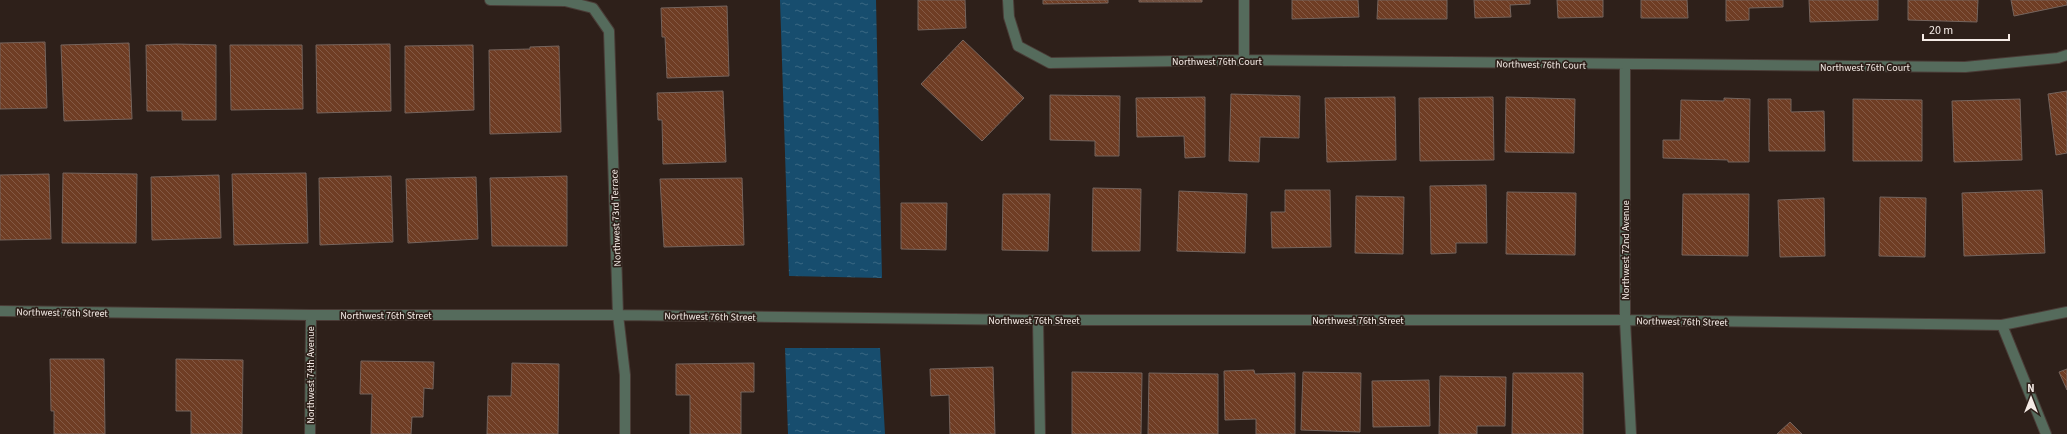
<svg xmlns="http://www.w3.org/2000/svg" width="2067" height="434" font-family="'Source Sans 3',sans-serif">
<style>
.water{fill:url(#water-ripples)}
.building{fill:url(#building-back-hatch);stroke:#75645d}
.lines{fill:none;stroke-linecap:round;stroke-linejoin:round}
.minor-casing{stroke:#4a3c37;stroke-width:12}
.minor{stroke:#556b5c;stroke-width:10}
.labels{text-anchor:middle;stroke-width:3.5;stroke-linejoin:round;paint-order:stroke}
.street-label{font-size:10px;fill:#f5ebe6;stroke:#2e201a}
</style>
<defs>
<pattern id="water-ripples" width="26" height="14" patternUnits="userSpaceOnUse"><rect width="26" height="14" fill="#174d6e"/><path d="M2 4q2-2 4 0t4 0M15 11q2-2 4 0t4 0" fill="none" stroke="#396783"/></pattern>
<pattern id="building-back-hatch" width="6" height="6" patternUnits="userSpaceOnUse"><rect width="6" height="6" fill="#6f3d24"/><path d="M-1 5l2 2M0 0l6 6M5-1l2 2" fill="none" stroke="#845944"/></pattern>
</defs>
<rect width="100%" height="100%" fill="#2e201a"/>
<path class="water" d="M780,0H876L882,278L789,276Z
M785,348H880L885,434H788Z"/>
<path class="building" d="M918,0H965L966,28L918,30Z
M1043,0H1108V3L1043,4Z
M1139,0H1202V2H1139Z
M1292,0H1358L1359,17L1292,19Z
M1378,0H1447V19H1377Z
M1474,0H1530V4L1510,5L1511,17L1475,18Z
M1557,0H1603V17L1558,18Z
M1641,0H1687L1688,18H1641Z
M1726,0H1783V7L1749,8V20L1726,21Z
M1809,0H1878V20L1810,22Z
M1908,0H1978L1977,22L1908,20Z
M2011,0H2067V5L2014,16Z
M727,6L729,76L667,78L665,37H662L661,8Z
M963,40L1024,98L982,141L921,84Z
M45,42L47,108L0,109V43Z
M129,43L132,119L64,121L61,45Z
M176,44L216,45V120H182V111H147L146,45Z
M390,44L391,111L317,113L316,45Z
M230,45H302L303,109L231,110Z
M473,45L474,110L405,113V46Z
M559,46L561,132L490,134L489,50L530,49V47Z
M723,91L726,162L663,164L662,120H658L657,93Z
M2067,91V153L2056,155L2048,94Z
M1231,94L1300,96L1299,138L1260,137L1259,162L1229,161Z
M1050,95L1120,96L1119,156H1095V141L1050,140Z
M1205,97V157L1185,158L1184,136L1137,137L1136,98Z
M1395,97L1396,160L1327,162L1325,98Z
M1493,97L1494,160L1420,161L1419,98Z
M1506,97L1575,99L1574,153L1505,152Z
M1724,98L1750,99L1749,162H1728V160L1663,158V140H1680L1681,100L1724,101Z
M1768,99H1791V112L1824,111L1825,151H1769Z
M1853,99L1922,100V161H1853Z
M2020,99L2022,160L1954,162L1952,101Z
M63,173L137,174L136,243H62Z
M306,173L308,243L234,245L232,174Z
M49,174L51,239L0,240V175Z
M219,175L221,238L152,240L151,177Z
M391,176L393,242L320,245L319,178Z
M567,176V246H492L490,178Z
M476,177L478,239L408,243L406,179Z
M742,178L744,245L664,247L660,179Z
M1486,185L1487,243H1456V253L1431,254L1430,186Z
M1093,188L1141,189L1140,251H1092Z
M1285,190H1330L1331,247L1272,248L1271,212H1285Z
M2042,190L2045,253L1964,256L1962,193Z
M1179,191L1247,194L1245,253L1177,251Z
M1507,192L1576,193L1575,255L1506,254Z
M1003,194H1050L1048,251L1002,250Z
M1683,194H1749L1748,256L1682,255Z
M1356,196L1404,197L1403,254L1355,253Z
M1880,197L1926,198L1925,257L1879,256Z
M1824,198L1825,256L1780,257L1778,200Z
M901,203H947L946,250L901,249Z
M50,359H104L105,434H54V411H51Z
M176,359L243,360L242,434H191V411H176Z
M361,361L434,362L433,389L424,388L423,417H412L411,434H371L372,394H360Z
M512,363L559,364L558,434H487L488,396H511Z
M754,363V392H741V434H690V395H676V364Z
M993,367L995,434H950L949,395L931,396L930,369Z
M2067,369V390L2059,372Z
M1254,370L1255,374L1295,373V434H1256V419L1225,420L1224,371Z
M1072,372L1142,373L1141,434H1072Z
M1303,372L1361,373L1360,432L1301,430Z
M1149,373L1218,374V434H1148Z
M1513,373H1583V434H1512Z
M1440,376L1506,377L1505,426H1477V434H1439Z
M1429,380L1430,426L1373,427L1372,381Z
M1790,422L1802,434H1777Z"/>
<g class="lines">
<defs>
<path id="minor" d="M490,0L565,1L593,8L609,31L618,315L625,375V434
M1008,0L1009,17L1018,46L1050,63L1244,60L1965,67L2058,58L2067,55
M1244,60V0
M1625,65V320L1631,434
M0,311L311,315H618L1038,320H1625L2002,325L2067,312
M1038,320L1040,434
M2002,325L2046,434
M310,434L311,315"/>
</defs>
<use href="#minor" class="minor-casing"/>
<use href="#minor" class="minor"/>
</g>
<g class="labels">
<g class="street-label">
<text x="1217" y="65">Northwest 76th Court</text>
<text transform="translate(1541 64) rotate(1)" y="4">Northwest 76th Court</text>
<text x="1865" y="71">Northwest 76th Court</text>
<text transform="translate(615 218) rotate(-92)" y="4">Northwest 73rd Terrace</text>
<text transform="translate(1625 250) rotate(-90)" y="4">Northwest 72nd Avenue</text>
<text transform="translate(62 312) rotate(1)" y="4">Northwest 76th Street</text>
<text x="386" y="319">Northwest 76th Street</text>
<text transform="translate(710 316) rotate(1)" y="4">Northwest 76th Street</text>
<text x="1034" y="324">Northwest 76th Street</text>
<text x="1358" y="324">Northwest 76th Street</text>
<text transform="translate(1682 321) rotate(1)" y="4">Northwest 76th Street</text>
<text transform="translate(310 375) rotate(-90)" y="4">Northwest 74th Avenue</text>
</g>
</g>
<g transform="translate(2031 398)" stroke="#2e201a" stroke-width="3" paint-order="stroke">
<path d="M0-3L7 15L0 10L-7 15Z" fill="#f5ebe6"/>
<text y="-6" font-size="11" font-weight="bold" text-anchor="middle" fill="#f5ebe6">N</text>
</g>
<path d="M1923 34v6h86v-6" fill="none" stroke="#f5ebe6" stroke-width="2"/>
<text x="1929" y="34" font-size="12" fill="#f5ebe6" stroke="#2e201a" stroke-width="3" paint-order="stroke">20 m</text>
</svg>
